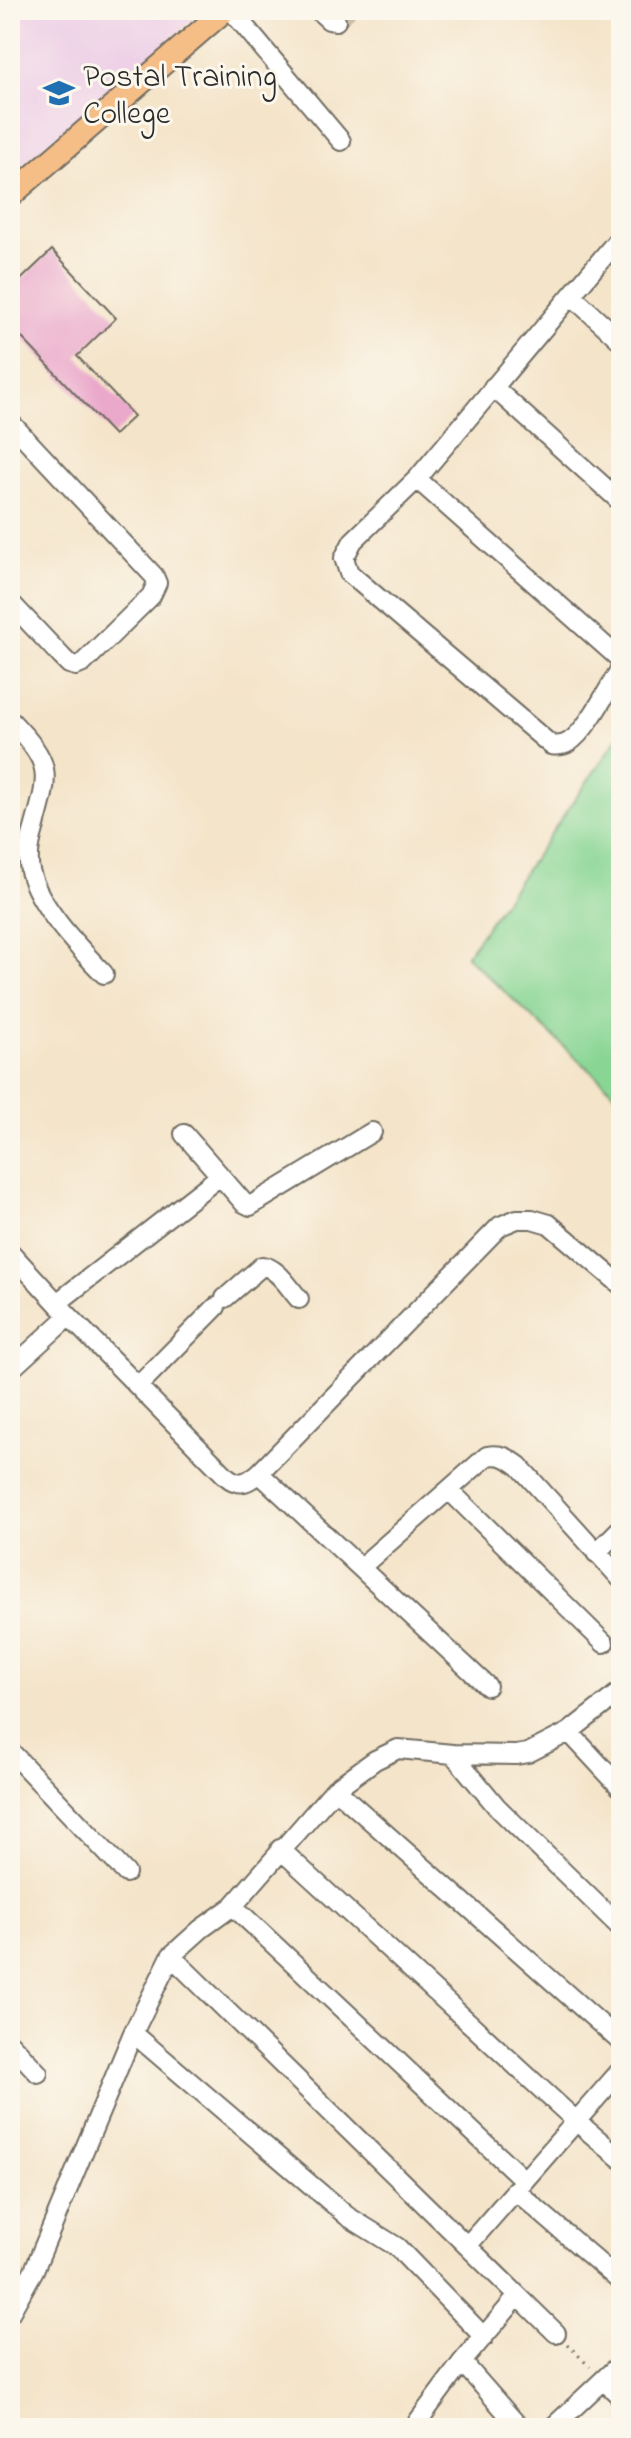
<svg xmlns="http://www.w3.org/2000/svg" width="631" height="2438" font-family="'Indie Flower',sans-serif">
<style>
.built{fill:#eed0e7}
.green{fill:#89d694;stroke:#5a8060;stroke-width:2}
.building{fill:#eaa8cb}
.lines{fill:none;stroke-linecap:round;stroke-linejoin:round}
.minor-tunnel{stroke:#ccbfa9;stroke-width:18;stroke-dasharray:18 9;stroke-linecap:butt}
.minor-casing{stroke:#716c62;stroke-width:22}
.major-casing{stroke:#716c62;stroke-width:26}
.path{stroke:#716c62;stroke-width:3;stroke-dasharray:2 6;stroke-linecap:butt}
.minor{stroke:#fff;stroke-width:18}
.major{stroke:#f6be87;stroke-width:22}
.labels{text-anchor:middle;stroke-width:6;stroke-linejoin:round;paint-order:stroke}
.poi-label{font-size:32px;fill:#2b2b2b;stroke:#fbf7ec;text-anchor:start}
</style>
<rect width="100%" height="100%" fill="#fbf7ec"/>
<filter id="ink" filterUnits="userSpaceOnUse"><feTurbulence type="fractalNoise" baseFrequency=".0125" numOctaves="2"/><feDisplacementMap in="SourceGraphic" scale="16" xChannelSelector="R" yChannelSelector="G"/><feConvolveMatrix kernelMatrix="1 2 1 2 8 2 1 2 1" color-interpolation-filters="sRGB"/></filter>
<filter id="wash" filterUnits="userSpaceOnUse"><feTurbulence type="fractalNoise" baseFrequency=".006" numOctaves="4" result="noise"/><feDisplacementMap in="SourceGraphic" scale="32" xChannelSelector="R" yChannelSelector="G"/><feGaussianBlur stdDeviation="1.8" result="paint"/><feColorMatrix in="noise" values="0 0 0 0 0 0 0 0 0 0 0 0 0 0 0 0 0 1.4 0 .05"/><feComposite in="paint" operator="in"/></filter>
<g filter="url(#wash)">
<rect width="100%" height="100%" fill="#f4e4c9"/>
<path class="built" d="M10,10H204L10,175Z"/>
<path class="green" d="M621,733V1099L466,956Z"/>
<g id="blocks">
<path class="building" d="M52,250L116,318L77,356L134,416L114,435L10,325V290Z"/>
</g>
</g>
<g filter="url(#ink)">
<use href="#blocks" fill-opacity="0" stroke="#716c62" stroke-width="2"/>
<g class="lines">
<path class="minor-tunnel" d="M336,21L349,10"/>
<defs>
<path id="minor" d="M231,10L341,141
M318,10L329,20L336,21
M621,236L417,479L353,541L344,558L349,573L551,745C558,746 563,746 569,742C587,731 609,687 621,668
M572,296L621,341
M493,387L621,502
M10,422L154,576L157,583L151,596L83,663L76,666L69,664L62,657L10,602
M417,479L621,660
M10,720C53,765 50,771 34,829C30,842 27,857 30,871C39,907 79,948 104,974
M184,1134L244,1203L250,1206L372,1132
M10,1252L69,1316L226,1476C239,1487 247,1483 259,1473L500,1226L517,1219H532L549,1224L621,1285
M225,1298L262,1266C277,1267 289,1288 299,1299
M57,1303L220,1176
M10,1370L69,1316
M138,1386L216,1307
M259,1473L487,1686
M449,1490L604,1643
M596,1553L621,1528
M361,1567L487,1456C501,1453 508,1458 519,1466L621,1579
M569,1732L621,1788
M10,1751L126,1873
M453,1754L497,1807L621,1928
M335,1789L621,2042
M280,1849L576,2121L621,2159
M233,1906L524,2180
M171,1956L556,2333
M133,2033L347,2216L397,2247L484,2337
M10,2043L38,2073
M515,2190L621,2282
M467,2246L621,2070
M10,2313L34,2270L133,2033L171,1956L201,1929L233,1906L335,1789L375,1760L398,1749L453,1754L516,1755L528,1753L569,1732L621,1691
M462,2362L520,2428
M604,2381L621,2397
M413,2428L462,2362L518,2296
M552,2428L621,2363"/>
<path id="major" d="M10,196L225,10"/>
</defs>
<use href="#minor" class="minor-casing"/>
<use href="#major" class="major-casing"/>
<path class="path" d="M567,2344L590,2367"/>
<use href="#minor" class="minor"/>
<use href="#major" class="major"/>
</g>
</g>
<defs>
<symbol id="university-bare" viewBox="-9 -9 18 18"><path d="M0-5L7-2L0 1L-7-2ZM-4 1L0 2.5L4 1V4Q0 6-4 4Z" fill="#1f6fb2" stroke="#fbf7ec" stroke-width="2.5" paint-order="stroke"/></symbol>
</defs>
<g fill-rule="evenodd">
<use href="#university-bare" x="37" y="71" width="44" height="44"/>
</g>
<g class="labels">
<g class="poi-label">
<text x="83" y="86">Postal Training<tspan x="83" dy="37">College</tspan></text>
</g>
</g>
<rect width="631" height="2438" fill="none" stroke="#fbf7ec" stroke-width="40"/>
</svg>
